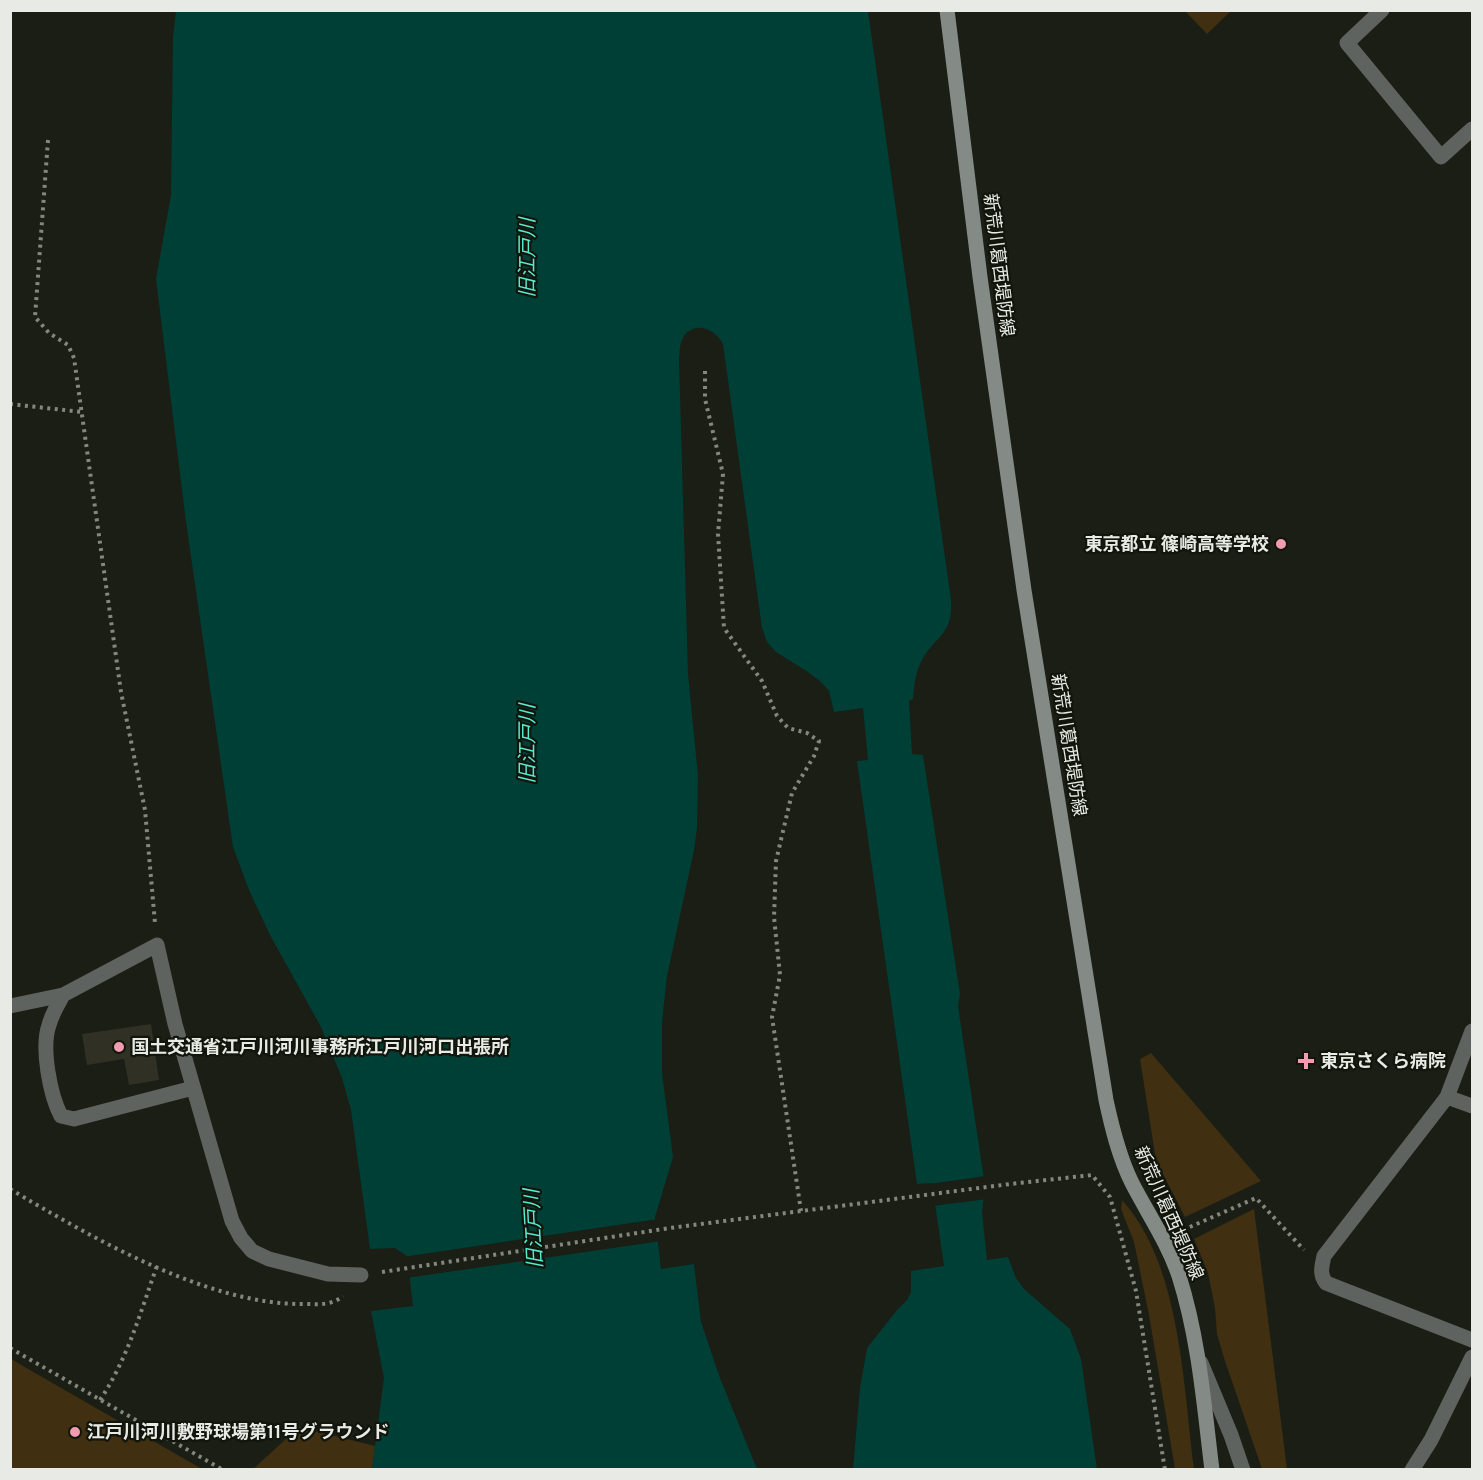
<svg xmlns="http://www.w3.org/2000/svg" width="1483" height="1480" font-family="Overpass,'Noto Sans JP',sans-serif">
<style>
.green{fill:#402f10}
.water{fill:#003f36}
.pier{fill:#1a1e15}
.building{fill:#303025}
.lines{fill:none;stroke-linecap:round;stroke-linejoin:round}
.path{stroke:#848780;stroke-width:4;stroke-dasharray:3 4.5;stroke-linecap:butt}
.lane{stroke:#5e635f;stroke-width:15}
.street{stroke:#5e635f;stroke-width:15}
.secondary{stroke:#848b86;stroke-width:15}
.poi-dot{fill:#f29aae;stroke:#11150c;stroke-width:2}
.labels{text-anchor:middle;stroke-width:4.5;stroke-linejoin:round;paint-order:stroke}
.street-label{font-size:18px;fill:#e8ebe5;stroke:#11150c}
.poi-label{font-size:18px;font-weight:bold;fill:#e8ebe5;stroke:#11150c;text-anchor:start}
.water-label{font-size:20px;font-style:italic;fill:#57ecd2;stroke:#11150c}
</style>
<rect width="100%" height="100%" fill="#1a1e15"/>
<path class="green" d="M1185,11H1231L1207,34Z
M1151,1053L1261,1181L1185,1217L1162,1172L1155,1154L1140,1059Z
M1122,1200C1181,1265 1183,1385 1194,1469H1175L1149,1315L1134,1242L1121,1209Z
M1254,1209L1287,1469H1262L1224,1358L1217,1334L1215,1308L1208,1273L1194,1239Z
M10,1358L23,1366L202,1469H11Z
M299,1427L375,1446L372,1469L252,1470Z"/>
<path class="water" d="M176,11H868L951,600C953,634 938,634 923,658C916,670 914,685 913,699L909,701L912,754L923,755L960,994L958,1006L985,1186L982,1212L987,1260L1008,1257L1016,1278L1024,1289L1070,1329L1081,1359L1097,1469H853L860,1388L867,1348L897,1310L907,1300L911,1292V1271L944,1266L932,1183L917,1184L857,761L868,760L863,708L834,712L829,691L821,682L808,672L776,652L767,642L762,628L723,344C716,330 696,320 684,336C679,343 680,352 679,359L688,674L698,776L697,828L694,850L667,976L662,1022V1073L673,1157L655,1217L661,1269L694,1264L701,1322L720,1378L757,1469H372L384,1378L371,1311L413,1306L407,1256L395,1248L370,1249L351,1110L342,1078L321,1027L271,937L249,890L233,847L186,522L156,279L171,195L173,37Z"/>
<path class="pier" d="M986,1176L987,1199L933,1206L929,1186H915Z
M658,1219L661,1241L406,1278L403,1257Z"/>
<path class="building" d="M151,1024L159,1080L129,1085L124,1059L87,1065L82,1034Z"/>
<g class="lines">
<path class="path" d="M48,140L35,317L49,333L68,345L74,358L121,692L145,810L155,923
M705,371V399L723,474L718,534L724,628L762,681L777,716L788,728L807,733L819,741L814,756L792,793L776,861L774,917L780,975L772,1017L801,1211
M10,404L82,412
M10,1189C91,1237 207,1305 303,1304C318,1304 331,1306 343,1296
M1183,1230L1256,1198L1304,1250
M382,1272L670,1228L1010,1184L1092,1175L1110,1197L1136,1291L1165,1470
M10,1348L223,1470
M100,1400C128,1358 140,1313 157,1266"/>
<path class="lane" d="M1382,10L1347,43L1441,157L1472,129
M63,995C58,1004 52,1014 49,1025C41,1048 50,1095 61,1116L74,1119L193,1088
M10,1006L63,995L157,945L175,1024L232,1221L241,1238L252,1251L269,1259L328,1274L361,1275"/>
<path class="street" d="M1472,1031L1447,1097L1324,1256C1322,1266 1319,1274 1326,1283L1472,1340
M1447,1097L1472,1106
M1201,1363L1231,1435L1243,1470
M1412,1470L1431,1440L1472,1357"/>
<path class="secondary" d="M947,10L980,277L1024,590L1106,1100C1112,1128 1119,1157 1132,1183C1148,1214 1168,1243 1179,1276C1199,1339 1204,1405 1212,1470"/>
</g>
<g class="poi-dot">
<circle cx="1281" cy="544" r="6"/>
<circle cx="119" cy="1047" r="6"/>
<path d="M1303 1052h6v6h6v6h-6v6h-6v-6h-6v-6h6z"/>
<circle cx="75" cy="1432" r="6"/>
</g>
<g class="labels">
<g class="street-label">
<text transform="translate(999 265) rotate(83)" y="6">新荒川葛西堤防線</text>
<text transform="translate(1069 745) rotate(81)" y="6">新荒川葛西堤防線</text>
<text transform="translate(1169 1213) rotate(66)" y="6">新荒川葛西堤防線</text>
</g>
<g class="poi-label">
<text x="1269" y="550" text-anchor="end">東京都立 篠崎高等学校</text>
<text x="131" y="1053">国土交通省江戸川河川事務所江戸川河口出張所</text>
<text x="1320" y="1067">東京さくら病院</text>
<text x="87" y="1438">江戸川河川敷野球場第11号グラウンド</text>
</g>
<g class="water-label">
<text transform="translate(527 258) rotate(-90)" y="7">旧江戸川</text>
<text transform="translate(527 744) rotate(-90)" y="7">旧江戸川</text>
<text transform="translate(533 1229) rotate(-93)" y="7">旧江戸川</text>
</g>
</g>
<rect width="1483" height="1480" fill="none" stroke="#e8ebe5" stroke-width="24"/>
</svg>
